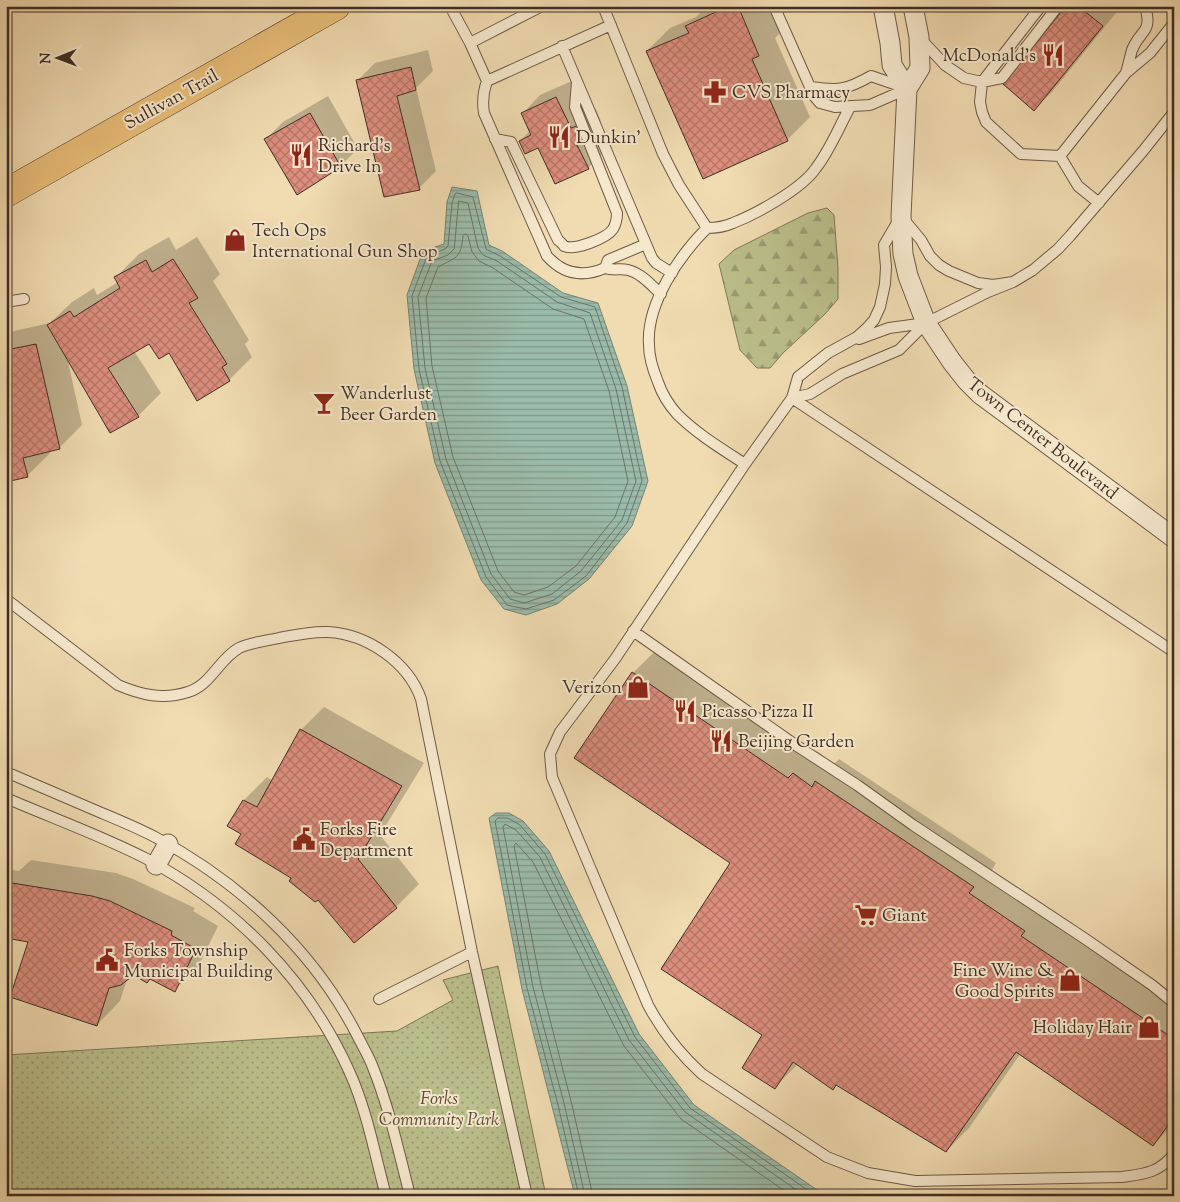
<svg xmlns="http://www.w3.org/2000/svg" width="1180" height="1202" font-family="'Sorts Mill Goudy',serif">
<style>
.forest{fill:url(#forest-firs);stroke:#7e7758}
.park{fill:url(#park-dots);stroke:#7e7758}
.water{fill:url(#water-rules);stroke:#778374}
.shadow{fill:#0003}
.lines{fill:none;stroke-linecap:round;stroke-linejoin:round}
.shore{stroke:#6e7566;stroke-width:1}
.building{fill:url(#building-cross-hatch);stroke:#412e23}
.service-casing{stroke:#6d5a47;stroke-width:12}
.minor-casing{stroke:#6d5a47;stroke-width:21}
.primary-casing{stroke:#412e23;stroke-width:29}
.service{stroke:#f6e8cd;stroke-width:10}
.minor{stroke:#f6e8cd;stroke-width:19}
.primary{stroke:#e8be79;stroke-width:28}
.labels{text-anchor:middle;stroke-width:4;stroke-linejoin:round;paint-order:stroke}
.poi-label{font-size:18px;fill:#412e23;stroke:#f6e8cd;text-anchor:start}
.street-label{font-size:18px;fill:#412e23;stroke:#f6e8cd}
.park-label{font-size:18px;font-style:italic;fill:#594b38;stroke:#f6e8cd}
</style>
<defs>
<pattern id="forest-firs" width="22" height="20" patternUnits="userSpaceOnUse" patternTransform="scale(1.25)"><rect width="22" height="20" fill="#bbc08c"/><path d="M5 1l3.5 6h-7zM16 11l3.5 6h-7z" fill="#9a9c72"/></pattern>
<pattern id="park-dots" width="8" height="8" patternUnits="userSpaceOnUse" patternTransform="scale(1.25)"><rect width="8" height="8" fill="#bbc08c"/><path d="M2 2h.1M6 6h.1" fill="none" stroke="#9a9c72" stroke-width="1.8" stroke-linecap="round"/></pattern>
<pattern id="water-rules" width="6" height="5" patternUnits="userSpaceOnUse" patternTransform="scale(1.25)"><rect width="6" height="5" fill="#9bbcaa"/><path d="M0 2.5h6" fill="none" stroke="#80998a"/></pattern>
<pattern id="building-cross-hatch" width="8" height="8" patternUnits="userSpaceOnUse" patternTransform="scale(1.25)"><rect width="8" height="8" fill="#dd8e7e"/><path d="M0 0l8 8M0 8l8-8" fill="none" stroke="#b57467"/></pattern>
</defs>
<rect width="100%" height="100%" fill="#f1dcb2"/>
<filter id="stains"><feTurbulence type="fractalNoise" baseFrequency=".004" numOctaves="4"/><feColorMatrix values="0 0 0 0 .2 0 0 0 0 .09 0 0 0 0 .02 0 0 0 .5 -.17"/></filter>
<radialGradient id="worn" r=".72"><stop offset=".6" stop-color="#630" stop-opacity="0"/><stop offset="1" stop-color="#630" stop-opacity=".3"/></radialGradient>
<path class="forest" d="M827,208L834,215L838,268V299L825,314L783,353L770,368H757L740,350L719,264L734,250L808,213Z"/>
<path class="park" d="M498,966L546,1196H6V1055L397,1031L453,1000L443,980Z"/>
<path class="water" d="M452,187L477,191L489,245L502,251L563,293L598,303L627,386L648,481L632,526L589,579L557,604L526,615L504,609L481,580L435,463L414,369L407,295L423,251L444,244L447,202Z
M496,813H509L523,821L549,851L639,1034L694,1105L820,1192L822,1196H575L522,989L489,818Z"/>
<path class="shadow" d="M707,6H770L781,32L775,38L810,117L787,140L647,51L670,28L696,17Z
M1067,6H1118L1120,8L1052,92L1034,109Z
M428,50L433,71L416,88L436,171L419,188L357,81L375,63Z
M574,80L588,112L596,109L601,121L595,128L605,151L588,168L539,146L520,141L531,130L523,113L540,95Z
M328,96L358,149L340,166L266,139L283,122Z
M169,237L176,250L197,237L220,274L213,281L249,340L245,344L252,357L229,380L149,342L134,351L161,393L138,416L67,357L82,425L59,448L50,450V453L27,476L6,480V339L14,331L50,323L72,302L94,288L97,295L118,282L116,277L139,254Z
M656,650L812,755L817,751L834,764L839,759L996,863L992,870L1047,908L1174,1001V1124L1153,1145L1021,1053L969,1128L946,1151L837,1084L833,1088L798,1064L775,1087L764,1035L732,863L576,758L633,673Z
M324,707L424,763L380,835L419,884L396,907L354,941L318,898L243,834L244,800L267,777L273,781L301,730Z
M31,860L116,873L133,879L195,908L193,911L218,926L198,967L174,990L151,978L133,973L127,979L120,1001L97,1025L30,941L6,937V877L13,870L19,871Z"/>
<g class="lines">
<path class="shore" d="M457,193L473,197L486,249L500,256L561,297L595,307L622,387L642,481L627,523L586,576L554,600L526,609L507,605L486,577L440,461L419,369L412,296L427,256L445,249L448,246L452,203L455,194Z
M459,201L468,203L478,248L483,255L497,261L557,302L590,313L616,389L636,481L622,520L581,571L552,594L524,603L510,599L491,574L446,459L425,368L418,297L432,261L448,255L454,249Z
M466,234L468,236L472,252L479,261L493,268L553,309L584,319L609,391L628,481L615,517L576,566L548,587L524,595L514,592L498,571L453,457L432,366L426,298L438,267C456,257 461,259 463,236Z
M579,1196L558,1105L527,988L495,821L498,818H508L520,825L545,854L635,1037L690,1108L816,1196
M585,1196L564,1103L533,987L503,827L505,824L516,830L540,857L629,1040L685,1112L805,1196
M593,1196L571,1101L541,985L514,846L516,843L533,862L624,1046L681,1119L792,1196"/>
</g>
<path class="building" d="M729,6H738L759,56L752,59L788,141L703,179L646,51L689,33L685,26Z
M1066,6H1078L1103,26L1034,111L1003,84Z
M411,67L416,90L397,96L420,190L384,197L356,80Z
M556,97L571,128L579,125L585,139L576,143L589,169L555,184L538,148L525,154L519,141L531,135L521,113Z
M310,113L341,167L297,195L264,139Z
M173,259L198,298L189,303L227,364L222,367L230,381L197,401L169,353L159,359L149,344L108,368L139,417L110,433L47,325L70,311L74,317L120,288L114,277L146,260L152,272Z
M36,344L60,449L23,458L28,477L6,482V350Z
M632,672L788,778L793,773L812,787L815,781L974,887L969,893L1025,931L1021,936L1174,1039V1117L1153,1146L1016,1052L946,1152L836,1085L833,1090L793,1062L775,1089L742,1068L762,1035L661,969L730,863L574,758Z
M300,729L402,786L358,859L397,908L354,943L318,900L315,902L289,881L291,878L235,844L241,834L227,826L243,800L257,807Z
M6,882L92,896L110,901L172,931L171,935L196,949L175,992L150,979L147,983L132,974L130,978L121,985L109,988L97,1026L10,997L28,942L6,938Z"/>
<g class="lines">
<defs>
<path id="service" d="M450,6L470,43L487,81
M603,6L663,154L679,185L707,228
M774,6L814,96L820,103L835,107L870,105L907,89
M1041,6L982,82L980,102L982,112L986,122L1021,154L1060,156
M611,25L487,81C483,92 482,101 484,113L547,256C563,274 582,278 605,268C614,271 620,268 628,270C641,273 652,286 661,294
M919,37L945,65L964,78L982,82L1002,78L1058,6
M470,43L542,6
M562,46L652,258L656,263L672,273
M1126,73C1128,66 1130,57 1132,50C1140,29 1153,34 1145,6
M811,87C839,91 846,90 871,76L906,88
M495,139L511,142L558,240C559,241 564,245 564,246C575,251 607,238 613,229C616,224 617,219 617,213L575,107L577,82
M1060,156L1126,73L1150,53L1174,23
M1060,156L1078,186L1099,203
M605,268L608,260L646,244
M1013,282L993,285L978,283L949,271L939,265L930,256L921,240L901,216L884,245L886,267L885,284L880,307L874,320L867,328L857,337L828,353L798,377L792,398L745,464L615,659L560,732L550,754L552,777L648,1005C662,1031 680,1054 702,1074L827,1157L868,1173L915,1181L1122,1177C1144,1174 1159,1173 1174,1154
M6,302L24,299
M859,339L889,328L926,323
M792,398L810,394L842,374L899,350L926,323L988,292L1013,282L1033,270L1058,249L1070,236L1143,151L1174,112
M792,398L1174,652
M745,464C722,449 697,434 677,414C669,405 662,394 658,382C653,370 649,358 649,345C646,304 679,256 707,228C716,228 724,227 733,223C756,214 802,189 816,168C830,150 839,127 850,107
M6,599L118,685C141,695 163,700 188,692C211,685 219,659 239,648C251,642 266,641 279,638C295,635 312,631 328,632C367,634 408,662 421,699L472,952L527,1196
M633,631L797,746L857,785L913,825L1084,938L1152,985L1174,1003
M6,772C36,785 66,798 97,811C116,819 136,827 155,837C239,882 313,949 357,1035C362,1045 368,1055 372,1065C389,1107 399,1152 410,1196
M6,798C52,818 100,835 145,858C235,906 308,979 350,1073C367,1111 375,1155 386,1196
M379,999L472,952"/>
<path id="minor" d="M883,6L890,43L892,65L907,89
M913,6L919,37L920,68L907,89L901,216L903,254L908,276L926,323L952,362L967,381L980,394L1174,538
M156,865L168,844"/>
<path id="primary" d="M6,193L336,6"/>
</defs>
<use href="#service" class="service-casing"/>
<use href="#minor" class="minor-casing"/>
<use href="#primary" class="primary-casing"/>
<use href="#service" class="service"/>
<use href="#minor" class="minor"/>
<use href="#primary" class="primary"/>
</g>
<defs>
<symbol id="restaurant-bare" viewBox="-9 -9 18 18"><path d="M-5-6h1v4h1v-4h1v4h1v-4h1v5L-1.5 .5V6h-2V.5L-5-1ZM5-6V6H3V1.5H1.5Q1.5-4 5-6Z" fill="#8f2418" stroke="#f6e8cd" stroke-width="2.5" paint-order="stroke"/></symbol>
<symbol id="pharmacy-bare" viewBox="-9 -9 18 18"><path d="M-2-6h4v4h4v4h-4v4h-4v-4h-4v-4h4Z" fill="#8f2418" stroke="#f6e8cd" stroke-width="2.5" paint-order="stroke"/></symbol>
<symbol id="shop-bare" viewBox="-9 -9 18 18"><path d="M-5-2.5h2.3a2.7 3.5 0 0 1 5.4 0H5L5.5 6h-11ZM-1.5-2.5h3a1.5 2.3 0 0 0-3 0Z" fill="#8f2418" stroke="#f6e8cd" stroke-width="2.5" paint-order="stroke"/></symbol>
<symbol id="bar-bare" viewBox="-9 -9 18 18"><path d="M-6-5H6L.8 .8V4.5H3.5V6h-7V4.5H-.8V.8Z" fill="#8f2418" stroke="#f6e8cd" stroke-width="2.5" paint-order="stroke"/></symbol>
<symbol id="civic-bare" viewBox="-9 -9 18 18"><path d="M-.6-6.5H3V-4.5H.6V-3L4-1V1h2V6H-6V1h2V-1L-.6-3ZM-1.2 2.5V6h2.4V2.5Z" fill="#8f2418" stroke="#f6e8cd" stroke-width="2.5" paint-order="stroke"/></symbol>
<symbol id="supermarket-bare" viewBox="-9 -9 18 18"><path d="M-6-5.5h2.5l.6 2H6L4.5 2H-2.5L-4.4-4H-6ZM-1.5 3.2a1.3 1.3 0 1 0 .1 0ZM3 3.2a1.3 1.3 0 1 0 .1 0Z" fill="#8f2418" stroke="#f6e8cd" stroke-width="2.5" paint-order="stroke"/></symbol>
</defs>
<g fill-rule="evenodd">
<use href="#restaurant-bare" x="1037" y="39" width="32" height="32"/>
<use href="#pharmacy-bare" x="699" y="76" width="32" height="32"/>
<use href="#restaurant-bare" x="543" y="121" width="32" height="32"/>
<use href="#restaurant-bare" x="285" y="139" width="32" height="32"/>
<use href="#shop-bare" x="219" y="224" width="32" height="32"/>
<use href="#bar-bare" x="308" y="387" width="32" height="32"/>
<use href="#shop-bare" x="622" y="671" width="32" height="32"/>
<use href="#restaurant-bare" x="669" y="695" width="32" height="32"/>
<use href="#restaurant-bare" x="705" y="725" width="32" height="32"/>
<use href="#civic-bare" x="288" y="823" width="32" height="32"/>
<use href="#supermarket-bare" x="850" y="899" width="32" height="32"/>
<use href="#civic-bare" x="91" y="944" width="32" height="32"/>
<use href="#shop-bare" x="1054" y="964" width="32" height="32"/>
<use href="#shop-bare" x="1133" y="1011" width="32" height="32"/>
</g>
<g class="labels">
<g class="poi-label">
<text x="1036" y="61" text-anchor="end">McDonald's</text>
<text x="732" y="98">CVS Pharmacy</text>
<text x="576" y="143">Dunkin'</text>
<text x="318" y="151">Richard's<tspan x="318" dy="21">Drive In</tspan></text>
<text x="252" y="236">Tech Ops<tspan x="252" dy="21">International Gun Shop</tspan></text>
<text x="340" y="399">Wanderlust<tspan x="340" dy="21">Beer Garden</tspan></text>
<text x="622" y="693" text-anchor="end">Verizon</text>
<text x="702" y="717">Picasso Pizza II</text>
<text x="738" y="747">Beijing Garden</text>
<text x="320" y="835">Forks Fire<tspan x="320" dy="21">Department</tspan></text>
<text x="882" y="921">Giant</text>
<text x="124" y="956">Forks Township<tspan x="124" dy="21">Municipal Building</tspan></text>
<text x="1054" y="976" text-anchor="end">Fine Wine &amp;<tspan x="1054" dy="21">Good Spirits</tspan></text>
<text x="1132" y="1033" text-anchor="end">Holiday Hair</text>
</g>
<g class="street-label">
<text transform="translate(171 99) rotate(-29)" y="6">Sullivan Trail</text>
<text transform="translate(1043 438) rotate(38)" y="6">Town Center Boulevard</text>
</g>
<g class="park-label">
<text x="439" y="1104">Forks<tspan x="439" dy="21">Community Park</tspan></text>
</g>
</g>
<rect width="1180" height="1202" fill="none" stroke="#f1dcb2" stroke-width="25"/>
<rect x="8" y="8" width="1165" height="1187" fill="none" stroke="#412e23" stroke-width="2.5"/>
<rect x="12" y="12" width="1155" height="1177" fill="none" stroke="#412e23"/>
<g transform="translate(58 58) rotate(269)" stroke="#f6e8cd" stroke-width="4" paint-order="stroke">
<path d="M0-4L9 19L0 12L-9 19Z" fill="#412e23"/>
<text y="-8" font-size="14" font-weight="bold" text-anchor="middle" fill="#412e23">N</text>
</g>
<rect width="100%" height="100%" filter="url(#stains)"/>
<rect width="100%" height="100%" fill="url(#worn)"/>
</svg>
